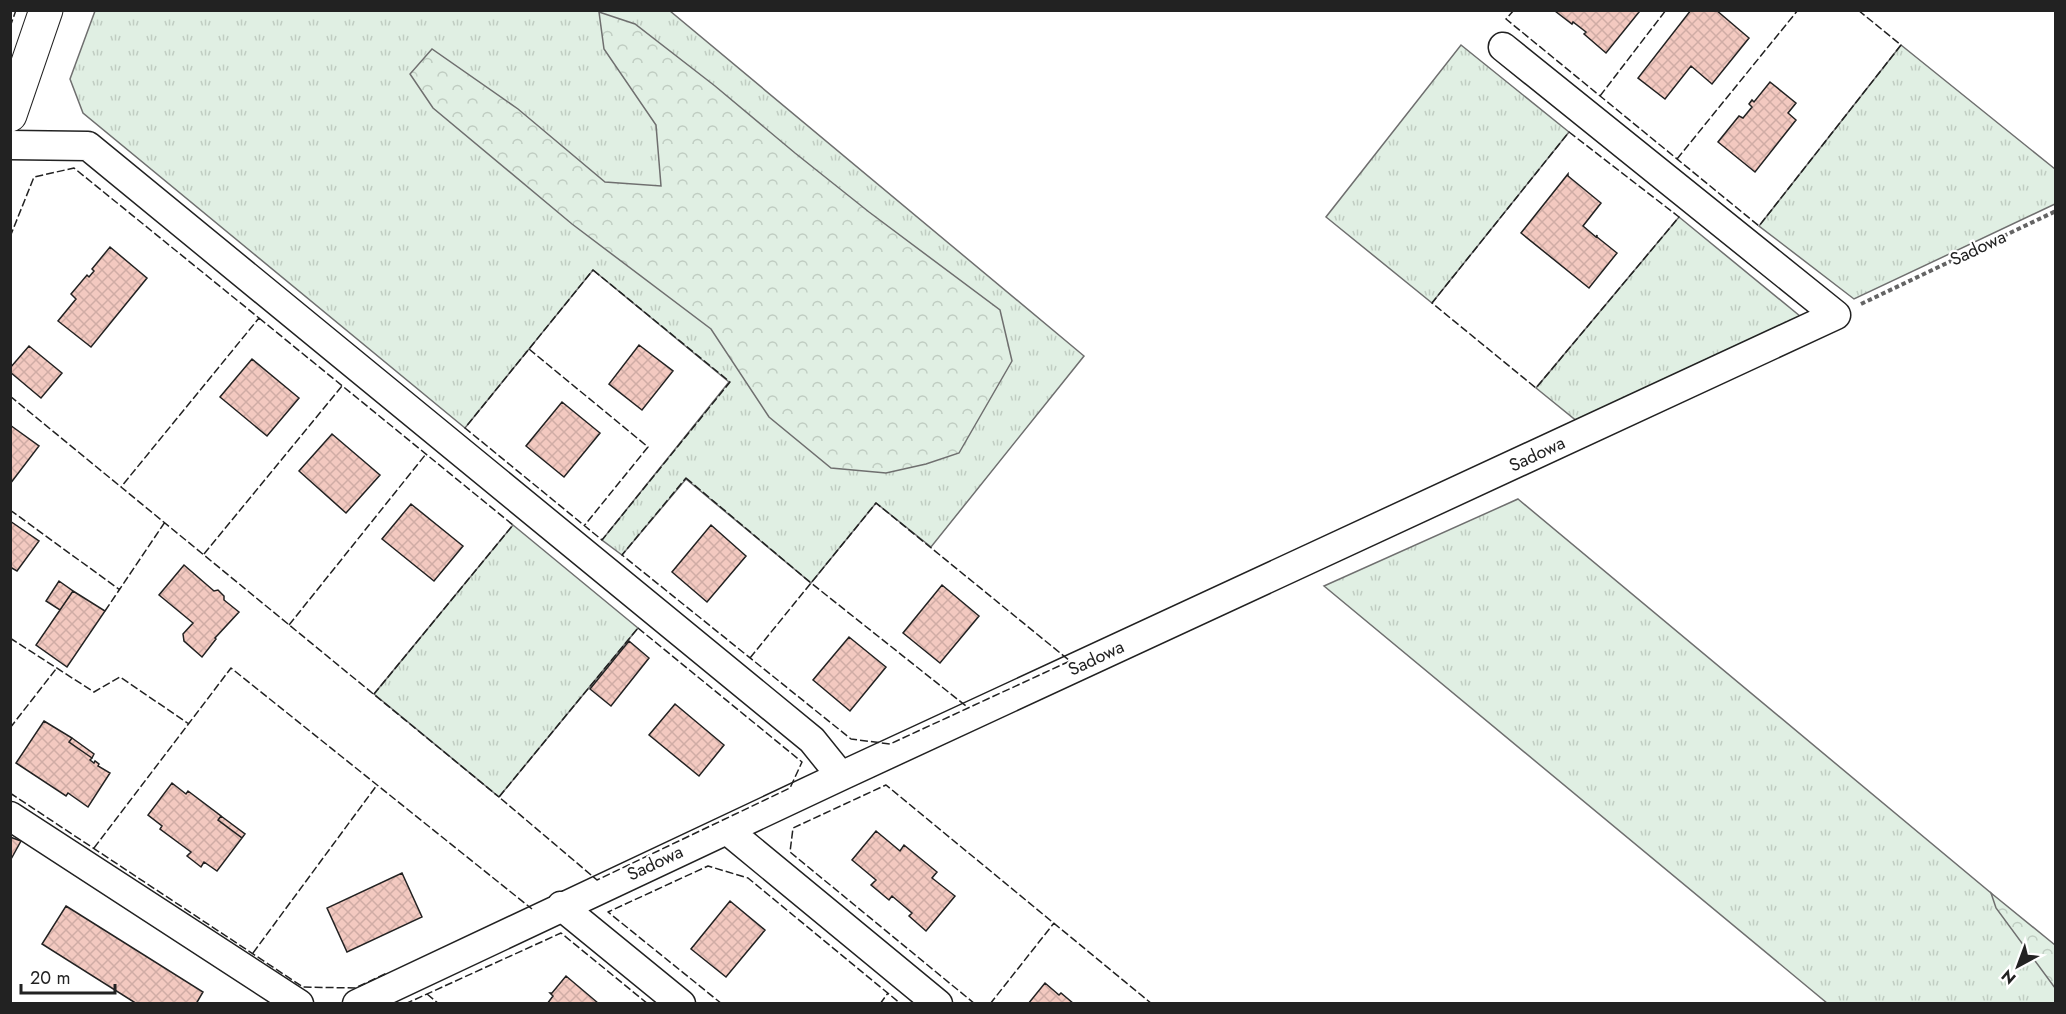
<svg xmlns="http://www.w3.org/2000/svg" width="2066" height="1014" font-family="Jost,sans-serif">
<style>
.grass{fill:url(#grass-tufts);stroke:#6f6f6f;stroke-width:1.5}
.forest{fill:url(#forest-crowns);stroke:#6f6f6f;stroke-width:1.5}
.building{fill:url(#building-cross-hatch);stroke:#222;stroke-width:1.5}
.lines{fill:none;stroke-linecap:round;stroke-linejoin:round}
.minor-casing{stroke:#222;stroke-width:31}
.tertiary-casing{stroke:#222;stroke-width:35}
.path{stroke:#646464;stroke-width:4;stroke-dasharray:4.5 3;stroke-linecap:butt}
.minor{stroke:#fff;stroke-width:28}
.tertiary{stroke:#fff;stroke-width:33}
.fence{stroke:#222;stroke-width:1.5;stroke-dasharray:8 3;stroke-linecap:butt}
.labels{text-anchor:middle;stroke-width:4.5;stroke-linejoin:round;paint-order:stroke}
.street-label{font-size:18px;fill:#222;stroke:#fff}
</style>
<defs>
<pattern id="grass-tufts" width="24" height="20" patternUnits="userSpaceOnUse" patternTransform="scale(1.5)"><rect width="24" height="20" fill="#e0efe3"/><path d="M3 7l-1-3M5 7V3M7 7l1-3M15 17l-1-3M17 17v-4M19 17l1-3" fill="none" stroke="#c0cdc2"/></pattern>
<pattern id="forest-crowns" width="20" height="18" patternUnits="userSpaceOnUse" patternTransform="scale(1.5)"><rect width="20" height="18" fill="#e0efe3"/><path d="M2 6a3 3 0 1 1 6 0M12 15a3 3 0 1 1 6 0" fill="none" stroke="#c0cdc2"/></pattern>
<pattern id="building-cross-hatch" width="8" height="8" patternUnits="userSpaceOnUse" patternTransform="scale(1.5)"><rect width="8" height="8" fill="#f3c9c0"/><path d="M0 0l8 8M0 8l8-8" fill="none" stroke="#d0aca5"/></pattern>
</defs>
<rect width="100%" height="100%" fill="#fff"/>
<path class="grass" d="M95,11H670L1084,356L931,547L876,503L811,583L686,479L622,555L602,540L729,382L593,270L465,428L83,113L70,79Z
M1461,45L1569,132L1432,303L1326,217Z
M1901,45L2055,169V204L1854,299L1759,226Z
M1679,217L1806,321L1583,426L1536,388Z
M1518,499L1991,893L2055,987V1003H1827L1324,586Z
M513,525L638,628L499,797L374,694Z"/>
<path class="forest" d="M599,12L635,24L715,86L795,153L869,212L1000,310L1012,361L959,453L926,464L886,473L831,468L769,417L711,329L572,224L433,108L410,74L432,49L518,109L605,182L661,186L656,125L604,49Z
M1991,893L2055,945V988L1996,908Z"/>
<path class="building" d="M1637,10L1639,12L1606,53L1584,34L1586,32L1573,22L1572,24L1555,11Z
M1691,10H1716L1749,38L1712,84L1691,66L1665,99L1638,78Z
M1770,82L1796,103L1788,113L1796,120L1755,172L1718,142L1739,116L1743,118L1752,107L1749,104L1752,100L1754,102Z
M1568,174V176L1601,203L1583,226L1596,237L1597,235V237L1617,253L1589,288L1521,233Z
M110,247L147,278L91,347L58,321L76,299L71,294L87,275L89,277L94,271L92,269Z
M639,345L673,371L642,410L609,384Z
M29,346L62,373L41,398L10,372V368Z
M252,359L299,398L267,436L220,397Z
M562,402L600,433L564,477L526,446Z
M10,425L39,446L10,484Z
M332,434L380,475L346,513L299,471Z
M411,504L463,546L434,581L382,539Z
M10,521L39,541L17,571L10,567Z
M711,525L746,556L707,602L672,572Z
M184,565L214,591L218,590L224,596V600L239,612L215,638L216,639L202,657L184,641L183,634L193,623L159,595Z
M59,581L73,591L60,610L46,601Z
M942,585L979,616L940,663L903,633Z
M73,591L105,611L67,667L36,645Z
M849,637L886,667L850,711L813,680Z
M629,641L649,658L611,706L590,689Z
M675,704L724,745L699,776L649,735Z
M44,721L72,738L69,742L92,758L90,760L94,763L95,761L99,764L98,766L110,773L88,807L68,793L66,796L16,763Z
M72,738L94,754L92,758L69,742Z
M172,783L186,794L188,791L221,816L218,820L242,838L217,871L204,862L201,867L187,856L191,852L160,829L162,826L148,815Z
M221,816L245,834L242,838L218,820Z
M876,831L900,851L904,845L937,872L932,878L955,896L926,931L909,916L912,913L892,896L889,900L871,885L876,880L852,860Z
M10,837L21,841L10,861Z
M402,873L422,917L347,952L327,908Z
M730,901L765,930L726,977L691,949Z
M66,906L203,992L196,1004H137L42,944Z
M566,976L598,1003V1004H547L553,996L550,993H552Z
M1045,983L1059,995L1061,993L1074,1004H1028Z"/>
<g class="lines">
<defs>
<path id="minor" d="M10,145L88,146L812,740L841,776
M10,816L299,1004
M727,830L938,1004
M561,906L681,1004
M357,1004L841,776L1836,315L1503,47"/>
<path id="tertiary" d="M10,115L46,10"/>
</defs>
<use href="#minor" class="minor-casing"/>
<use href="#tertiary" class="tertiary-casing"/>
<path class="path" d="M1861,304L2056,211"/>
<use href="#minor" class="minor"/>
<use href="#tertiary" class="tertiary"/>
<path class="fence" d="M1514,10L1506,19L1759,226L1901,45L1858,10
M10,27L16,10
M1600,96L1666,10
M1569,132L1679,217L1536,388L1432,303Z
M1677,159L1798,10
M10,237L34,177L74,168L259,318L121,487L499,797
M593,270L730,382L602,540L465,428Z
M259,318L513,525L374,694
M529,349L648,447L584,526
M10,396L121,487
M686,478L811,583L876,503L1070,661L890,744L851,739L622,555Z
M10,510L120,590
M204,554L342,386
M105,611L165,522
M289,625L426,454
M638,628L802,762L790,788L597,880L499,797Z
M10,638L94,692L120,677L189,724
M750,658L811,583L966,706
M10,728L56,669
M10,793L303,987L355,988L387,973
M94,848L231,668L532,909
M253,953L377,785
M427,994L439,1004
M405,1004L561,933L648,1004
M722,1004L608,912L708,866L748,878L901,1004
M880,1004L888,993
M975,1004L790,852L793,828L886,785L1152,1004
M990,1004L1054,923"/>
</g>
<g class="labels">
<g class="street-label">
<text transform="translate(1978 248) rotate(-25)" y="6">Sadowa</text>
<text transform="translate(1537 454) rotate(-25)" y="6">Sadowa</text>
<text transform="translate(1096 658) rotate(-25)" y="6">Sadowa</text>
<text transform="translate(655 863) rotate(-25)" y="6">Sadowa</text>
</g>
</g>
<rect width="2066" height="1014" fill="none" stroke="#222222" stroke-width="24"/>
<g transform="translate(2018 966) rotate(221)" stroke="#ffffff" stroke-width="4.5" paint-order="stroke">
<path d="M0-4.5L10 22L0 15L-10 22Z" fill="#222222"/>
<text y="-9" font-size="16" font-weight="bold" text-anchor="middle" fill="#222222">N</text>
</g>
<path d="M21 984v9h94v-9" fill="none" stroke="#222222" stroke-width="3"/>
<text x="30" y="984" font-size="18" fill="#222222" stroke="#ffffff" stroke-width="4.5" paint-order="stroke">20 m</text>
</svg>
